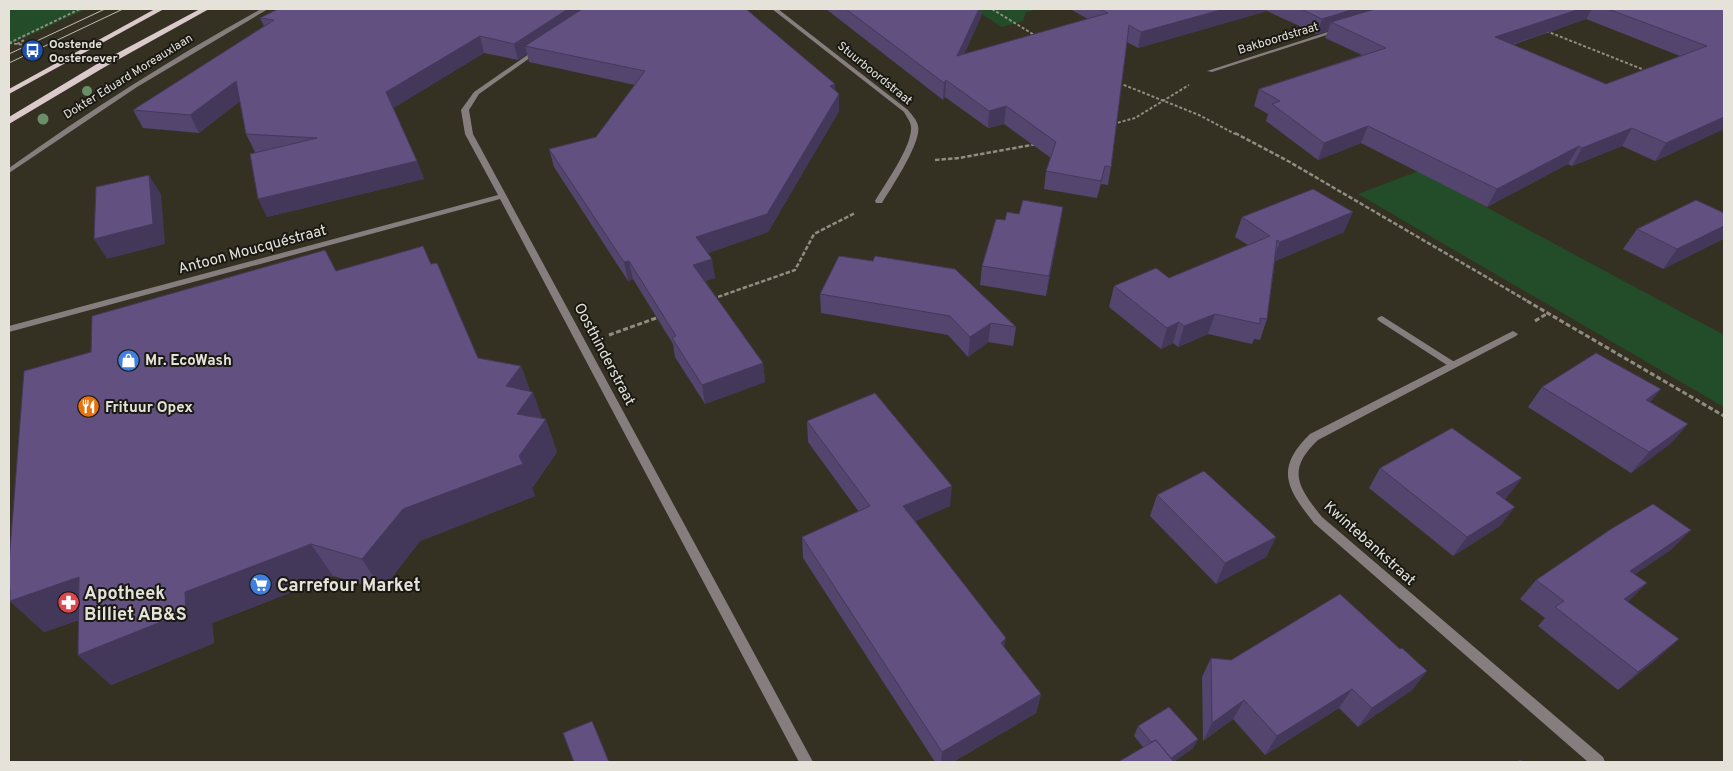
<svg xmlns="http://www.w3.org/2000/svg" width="1733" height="771" font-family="Overpass,sans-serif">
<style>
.green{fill:#234d29}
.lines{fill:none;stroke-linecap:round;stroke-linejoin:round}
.path-far2{stroke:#8f8c81;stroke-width:2;stroke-dasharray:3 2;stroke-linecap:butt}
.path-far1{stroke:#8f8c81;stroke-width:2.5;stroke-dasharray:4.5 2;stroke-linecap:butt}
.path{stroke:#8f8c81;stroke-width:3;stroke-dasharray:5 2.5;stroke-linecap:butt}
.lane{fill:#867d7e;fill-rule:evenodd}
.street{fill:#867d7e;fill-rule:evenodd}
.primary{fill:#dbc9cb;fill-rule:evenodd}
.tram{stroke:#c0bdb3;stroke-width:1}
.tree{fill:#6a8e67}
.wall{fill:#53456e;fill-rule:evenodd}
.shaded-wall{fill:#44385a}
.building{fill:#615080;stroke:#44385a}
.labels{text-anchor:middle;stroke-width:4;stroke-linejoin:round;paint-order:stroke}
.far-street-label{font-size:12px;fill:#e4e2d9;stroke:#1a1913}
.far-poi-label{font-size:12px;font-weight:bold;fill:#e4e2d9;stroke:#1a1913;text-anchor:start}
.street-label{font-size:15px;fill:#e4e2d9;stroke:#1a1913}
.poi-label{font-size:15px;font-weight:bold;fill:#e4e2d9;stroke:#1a1913;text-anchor:start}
.near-poi-label{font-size:18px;font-weight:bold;fill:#e4e2d9;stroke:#1a1913;text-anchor:start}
</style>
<rect width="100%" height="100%" fill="#343123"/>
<path class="green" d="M11,9H86L9,45V10Z
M974,9H1039L1026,12L1023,21L1002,27Z
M1419,171L1724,335V407L1358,194Z"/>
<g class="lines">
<path class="path-far2" d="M992,9L1036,36
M1546,31L1647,71
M9,43L80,9
M9,43L33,46
M17,44L24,40
M1119,83L1199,115L1237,135
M1113,124L1135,118L1189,85"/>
<path class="path-far1" d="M1235,133L1288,161L1529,302
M935,160L959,158L1037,144
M712,299L795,270L814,234L855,213"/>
<path class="path" d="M1527,301L1724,416
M1535,321L1548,313
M609,335L659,317"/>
<path class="lane" d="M1382,316L1456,363L1458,365L1456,367H1450L1379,321L1377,319L1379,317Z"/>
<path class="street" d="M261,9H268L137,87L9,173V168C90,110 174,57 261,9Z
M772,9H778L908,110C912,115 917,120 918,126C922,142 891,188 882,203H876L875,201C885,184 910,149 911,130C912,123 907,118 904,112Z
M1337,29L1342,30L1212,72L1207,71Z
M536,49L541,50L479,94L469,110L473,134L813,762H799L500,199L9,332V326L498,195L465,134L461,110L474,92Z
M1513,331L1518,334L1516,336L1318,440C1286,470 1298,487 1322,517L1603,757L1605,762H1588L1314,523C1287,489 1274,469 1310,434Z"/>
<path class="primary" d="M155,9H164L9,94V89Z
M200,9H209L103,68L9,124V117L97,64Z"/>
<path class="tram" d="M9,54L105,9
M9,63L123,9"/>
</g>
<g class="tree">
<circle cx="87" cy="91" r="5"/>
<circle cx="43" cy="119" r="5.5"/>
</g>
<path class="wall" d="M746,9L839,94V111L768,232L708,253L715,278L705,281L763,363L765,382L705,404L675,357L673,344L633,279L628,281L554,167L549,149L596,137L635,85L529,62L527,54L518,60L484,53L393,108L417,161L424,179L267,217L257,152H255L246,134L240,101L199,133L143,128L133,110L264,26L260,18Z
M826,9H982L981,17L964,54L1088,19L1070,9H1724V129L1655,161L1622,146L1572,166L1568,164L1487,207L1361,143L1318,160L1266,121L1268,114L1254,106L1259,89L1362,55L1325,38L1328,31L1317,34L1267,11L1138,48L1127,42L1111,167L1108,185L1101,184L1097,198L1044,189L1046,171L1051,158L1004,124L988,128L945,97L943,100ZM1586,19L1680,56L1606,84L1513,45Z
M1063,207L1046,296L980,285L982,266L1005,220L1019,214Z
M1242,217L1344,232L1275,261L1267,319L1260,340L1254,339L1252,344L1208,334L1178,347L1173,343L1161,349L1109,307L1114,286L1169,278L1248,245L1235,237Z
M1637,229L1723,239L1663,269L1623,249Z
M431,264L478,358L521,366L530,391L557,452L532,488L535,496L420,541L382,590L333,576L212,623L214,643L111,685L78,655L79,620L44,632L10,601L91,352L336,271Z
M820,294L1016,327L1013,346L988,342L968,357L948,335L821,313Z
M1542,387L1661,389L1650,402L1688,424L1670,444L1631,473L1528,407Z
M807,421L950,506L915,521L1004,647L1041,694L1036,713L953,762H935L803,558L802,537L859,512L808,442Z
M1380,468L1507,497L1505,499L1500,526L1453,556L1369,488Z
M1157,495L1276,537L1266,557L1216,584L1150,516Z
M1672,549L1635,574L1628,602L1658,658L1618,690L1538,626L1545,618L1520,599L1536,580Z
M1400,649L1427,671L1412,690L1358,727L1339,708L1265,755L1233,719L1203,741L1202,677L1211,658L1231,660Z
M1138,726L1198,739L1193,748L1174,762L1143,747L1134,736Z"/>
<path class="shaded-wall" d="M568,9H595L525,46L527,54L518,60L514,44Z
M979,9H982L981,17L956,72L957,56Z
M1224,9H1268L1267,11L1138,48L1141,32Z
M1354,9H1399L1331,22L1328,31L1317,34L1322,19Z
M1580,9H1592L1586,19L1487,53L1495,37Z
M480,36L484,53L392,109L386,92Z
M946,80L945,97L943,100L944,83Z
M236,81L244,98L199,133L190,115Z
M835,84L836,99L839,94V111L768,232L699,256L696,237L830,86Z
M1006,106L1004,124L988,128L989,111Z
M1724,117V129L1655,161L1666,143Z
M1368,126L1361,143L1318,160L1324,143Z
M1632,128L1622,146L1572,166L1582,148Z
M1579,146L1568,164L1487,207L1497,189Z
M417,161L424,179L267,217L258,199Z
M1105,166L1101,184L1097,198L1101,181Z
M149,175L161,194L165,244L107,259L94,239Z
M1063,207L1060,226L1046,296L1049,276Z
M1353,212L1344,232L1272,262L1280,242Z
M1724,226V237L1723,239L1663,269L1677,249Z
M712,259L715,278L696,284L693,265Z
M629,261L633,279L628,281L624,262Z
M1215,314L1208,334L1178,347L1184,326Z
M1179,322L1173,343L1161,349L1167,328Z
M991,323L988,342L968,357L970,337Z
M763,363L765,382L705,404L702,385Z
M521,366L531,395L533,392L544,423L546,419L557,452L532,488L535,496L420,541L382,590L362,559L403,509L519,456L506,386Z
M1661,389L1644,410L1646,400Z
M1688,424L1670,444L1631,473L1649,452Z
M1522,478L1507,497L1482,513L1496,493Z
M952,486L950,506L902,527L903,506Z
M1515,507L1500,526L1453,556L1467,537Z
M1691,530L1672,549L1612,590L1630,571Z
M1276,537L1266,557L1216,584L1225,563Z
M311,544L333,576L212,623L214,643L111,685L78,655L185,592Z
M79,577L110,609L44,632L10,601L16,599L9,592V589Z
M1647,583L1628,602L1624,599Z
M1006,638L1002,658L1001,643Z
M1679,639L1658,658L1618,690L1638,672Z
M1427,671L1412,690L1358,727L1372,708Z
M1352,689L1339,708L1265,755L1277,736Z
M1041,694L1036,713L953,762H941L942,752Z
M1244,700L1233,719L1203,741L1212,723Z
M1198,739L1193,748L1174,762L1167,761Z"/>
<path class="building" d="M278,9H568L514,44L480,36L386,92L417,161L258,199L250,154L317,138L246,134L236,81L190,115L133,110L274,20L260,18Z
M582,9H746L835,84L830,86L839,94L767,214L696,237L712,259L693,265L763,363L702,385L672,338L676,336L629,261L624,262L549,149L596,137L645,71L525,46Z
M846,9H979L957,56L1108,13L1100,9H1224L1141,32L1129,25L1111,167L1105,166L1101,181L1046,171L1056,142L1006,106L989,111L946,80L944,83Z
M1301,9H1354L1322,19Z
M1375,9H1580L1495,37L1606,84L1707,46L1608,9H1724V117L1666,143L1632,128L1582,148L1579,146L1497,189L1368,126L1324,143L1272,104L1280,101L1259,89L1386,48L1331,22Z
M149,175L153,224L94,239L96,187Z
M1313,189L1353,212L1280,242L1277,240L1267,319L1260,318V324L1215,314L1184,326L1179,322L1167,328L1114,286L1156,268L1169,278L1270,236L1242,217Z
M1023,200L1063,207L1049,276L982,266L996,219L1005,220L1007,212L1019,214Z
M1696,200L1724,213V226L1677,249L1637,229Z
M423,246L431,264L437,263L478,358L521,366L506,386L533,392L517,414L546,419L519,456L523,464L403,509L362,559L311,544L185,592L186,612L78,655L79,577L10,601V589H9V563L24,371L91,352L92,316L325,250L336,271Z
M839,256L873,261L875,256L955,269L1016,327L991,323L970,337L950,316L820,294Z
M1596,353L1661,389L1646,400L1688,424L1649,452L1542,387Z
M875,393L952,486L903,506L1006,638L1001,643L1041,694L942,752L802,537L870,506L807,421Z
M1452,428L1522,478L1496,493L1515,507L1467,537L1380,468Z
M1204,471L1276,537L1225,563L1157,495Z
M1653,504L1691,530L1630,571L1647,583L1624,599L1679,639L1638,672L1555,607L1564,601L1536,580L1611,529Z
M1340,594L1400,649L1402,648L1427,671L1372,708L1352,689L1277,736L1244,700L1212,723L1211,658L1231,660Z
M1169,707L1198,739L1171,758L1156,740L1151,742L1138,726Z
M592,721L609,762H574L563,733Z
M1156,740L1174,762H1118Z
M1520,760L1523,762H1517Z"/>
<defs>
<symbol id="bus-disc" viewBox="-11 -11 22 22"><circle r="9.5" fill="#1a4fb4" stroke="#1a1913"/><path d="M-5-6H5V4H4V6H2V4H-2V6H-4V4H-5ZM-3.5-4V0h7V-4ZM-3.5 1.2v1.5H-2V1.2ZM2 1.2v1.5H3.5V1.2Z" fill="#fff"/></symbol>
<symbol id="shop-disc" viewBox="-11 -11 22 22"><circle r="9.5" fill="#3f7fe0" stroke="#1a1913"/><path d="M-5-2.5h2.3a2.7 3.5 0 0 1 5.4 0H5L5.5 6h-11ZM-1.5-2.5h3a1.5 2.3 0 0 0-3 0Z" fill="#fff"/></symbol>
<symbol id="restaurant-disc" viewBox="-11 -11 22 22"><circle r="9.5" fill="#e8710a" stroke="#1a1913"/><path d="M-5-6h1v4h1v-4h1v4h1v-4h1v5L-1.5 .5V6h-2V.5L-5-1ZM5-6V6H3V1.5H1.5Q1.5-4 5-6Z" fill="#fff"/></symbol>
<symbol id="supermarket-disc" viewBox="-11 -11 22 22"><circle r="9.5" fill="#3f7fe0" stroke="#1a1913"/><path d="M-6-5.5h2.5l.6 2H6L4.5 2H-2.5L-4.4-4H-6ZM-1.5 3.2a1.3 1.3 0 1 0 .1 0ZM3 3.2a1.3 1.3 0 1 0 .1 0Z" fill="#fff"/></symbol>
<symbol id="pharmacy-disc" viewBox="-11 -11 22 22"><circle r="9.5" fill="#e0444e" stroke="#1a1913"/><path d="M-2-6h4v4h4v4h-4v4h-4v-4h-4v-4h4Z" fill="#fff"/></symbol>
</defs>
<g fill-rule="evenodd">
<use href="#bus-disc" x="20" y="38" width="25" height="25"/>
<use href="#shop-disc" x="116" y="348" width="25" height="25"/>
<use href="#restaurant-disc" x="76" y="394" width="25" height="25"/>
<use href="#supermarket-disc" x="248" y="572" width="25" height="25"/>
<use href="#pharmacy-disc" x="56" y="590" width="25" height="25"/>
</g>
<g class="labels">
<g class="far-street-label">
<text transform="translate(1278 38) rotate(-17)" y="4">Bakboordstraat</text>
<text transform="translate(875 73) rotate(39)" y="4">Stuurboordstraat</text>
<text transform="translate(128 76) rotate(-32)" y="4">Dokter Eduard Moreauxlaan</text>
</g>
<g class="far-poi-label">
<text x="49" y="48">Oostende<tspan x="49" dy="14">Oosteroever</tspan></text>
</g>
<g class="street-label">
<text transform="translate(252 249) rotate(-15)" y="5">Antoon Moucquéstraat</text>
<text transform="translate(605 354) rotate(62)" y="5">Oosthinderstraat</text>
<text transform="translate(1370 543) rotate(42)" y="5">Kwintebankstraat</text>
</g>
<g class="poi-label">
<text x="145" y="365">Mr. EcoWash</text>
<text x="105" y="412">Frituur Opex</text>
</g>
<g class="near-poi-label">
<text x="277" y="591">Carrefour Market</text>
<text x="84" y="599">Apotheek<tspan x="84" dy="21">Billiet AB&amp;S</tspan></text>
</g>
</g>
<rect width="1733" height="771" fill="none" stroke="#e4e2d9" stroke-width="20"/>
</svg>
